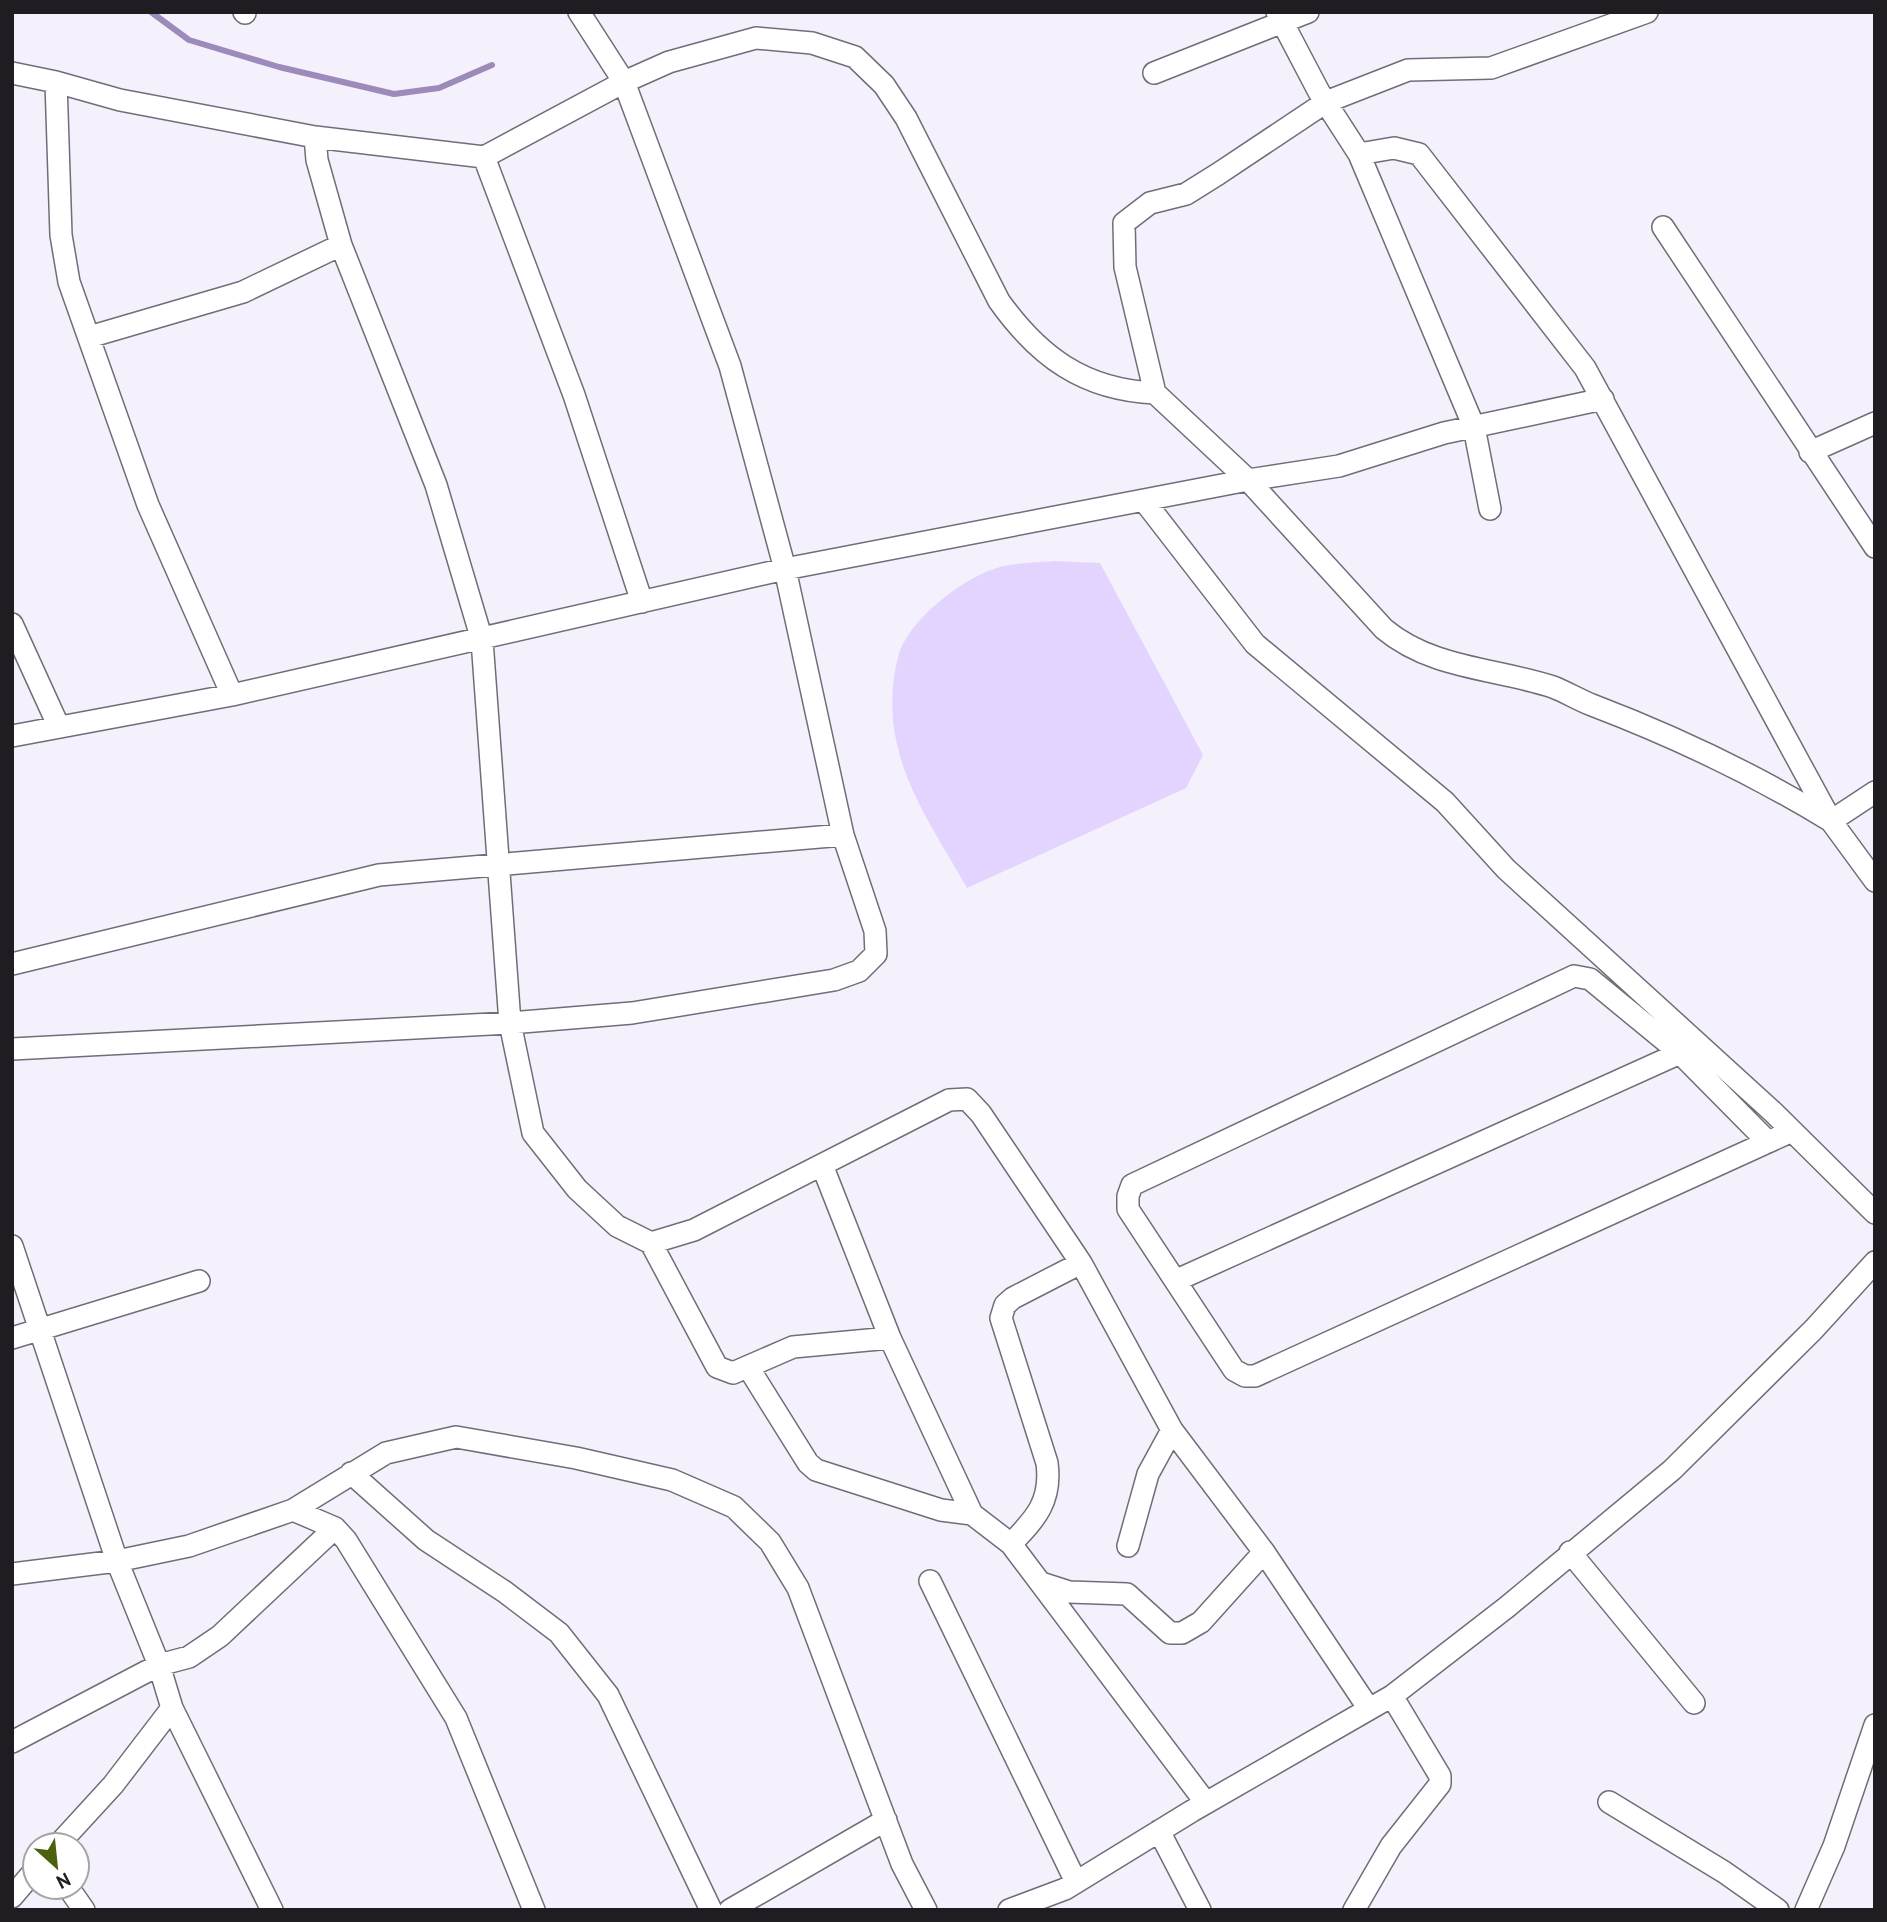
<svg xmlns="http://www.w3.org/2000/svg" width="1887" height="1922" font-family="'PT Sans',sans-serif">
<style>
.park{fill:#e3d4ff}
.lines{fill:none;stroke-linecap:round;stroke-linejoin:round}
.stream{stroke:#9c8bba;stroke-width:6}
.street-casing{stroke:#716d78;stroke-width:24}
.street{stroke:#fff;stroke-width:21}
</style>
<rect width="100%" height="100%" fill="#f4f0fc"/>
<path class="park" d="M1055,561L1100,563L1203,755L1186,788L967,888C942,843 908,795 897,744C890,716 891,682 899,654C910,619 963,578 997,568C1014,562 1036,563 1055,561Z"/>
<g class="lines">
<path class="stream" d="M151,12L189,40L279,67L394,94L439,88L492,65"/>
<defs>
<path id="street" d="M244,12L245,13
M1277,12L1319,92L1359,154L1474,427L1490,509
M12,73L56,82L61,235L69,282L148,505L232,695
M1154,73L1308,12
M56,82L120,100L315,137L317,160L341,245L436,485L482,640L510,1023L533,1133L577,1189L617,1226L651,1243L717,1367L733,1373L793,1347L890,1338
M315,137L484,157L574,395L642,602
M1359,154L1394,148L1419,154L1585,368L1831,821L1875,881
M484,157L624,82L669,62L756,38L812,43L855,57L884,85L906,118L999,301C1039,357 1084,390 1155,393L1248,480L1384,629C1432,669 1495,668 1553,687C1566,692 1579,700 1592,705C1676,737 1754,774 1831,821
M1663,227L1875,547
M89,337L243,292L341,245
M1155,393L1125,267L1124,223L1150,203L1186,194L1218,174L1326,102L1408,70L1491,68L1647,12
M1810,452L1875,423
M1145,502L1255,644L1445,802L1506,869L1773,1112L1875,1213
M12,624L58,725
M12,736L232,695L785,569L1248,480L1339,466L1444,433L1603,399
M1831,821L1875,792
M12,964L379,875L843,835
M12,1049L510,1023L632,1013L834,980L859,971L876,954L875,931L843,835L785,569L730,366L624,82L579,12
M1768,1142L1680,1053L1590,979L1574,976L1132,1185L1128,1196V1209L1234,1370L1245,1376H1255L1792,1131
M822,1165L890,1338L972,1514
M651,1243L694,1230L949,1100L967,1099L981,1114L1081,1263L1172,1430L1264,1552L1369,1709
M12,1246L117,1561L159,1665L172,1708L272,1910
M1177,1280L1680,1053
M12,1338L199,1281
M748,1367L808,1463L816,1470L941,1510L972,1514L1011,1544L1206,1803
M351,1473L426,1540L505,1592L559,1633L608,1695L711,1910
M293,1510L335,1528L346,1540L456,1718L534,1910
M1011,1544C1036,1518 1052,1501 1047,1463L1001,1318L1005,1305L1013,1298L1081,1263
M1128,1546L1148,1474L1172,1430
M1570,1552L1694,1703
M12,1574L117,1561L189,1546L293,1510L386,1453L456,1437L576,1458L672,1480L734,1507L770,1542L798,1588L902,1864L926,1910
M930,1581L1076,1882
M1041,1583L1069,1592L1127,1594L1170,1633H1182L1201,1622L1264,1552
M12,1742L159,1665L189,1657L220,1636L335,1528
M1609,1802L1724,1872L1778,1910
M1159,1831L1200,1910
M58,1845L113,1785L172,1708
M68,1887L84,1910
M12,1897L35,1870
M730,1910L886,1820
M1009,1910L1065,1889L1192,1811L1392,1696L1507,1607L1672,1470L1814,1329L1875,1262
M1354,1910L1391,1846L1440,1784V1776L1392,1696
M1806,1910L1834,1846L1875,1725"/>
</defs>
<use href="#street" class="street-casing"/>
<use href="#street" class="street"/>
</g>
<rect width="1887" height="1922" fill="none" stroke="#1f1d22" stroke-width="28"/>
<g transform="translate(56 1866) rotate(153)"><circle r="33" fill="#ffffff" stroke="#a5a5a7" stroke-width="2"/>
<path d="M0-5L12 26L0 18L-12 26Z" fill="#4b610c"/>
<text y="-10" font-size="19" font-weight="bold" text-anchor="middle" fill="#1f1d22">N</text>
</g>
</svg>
